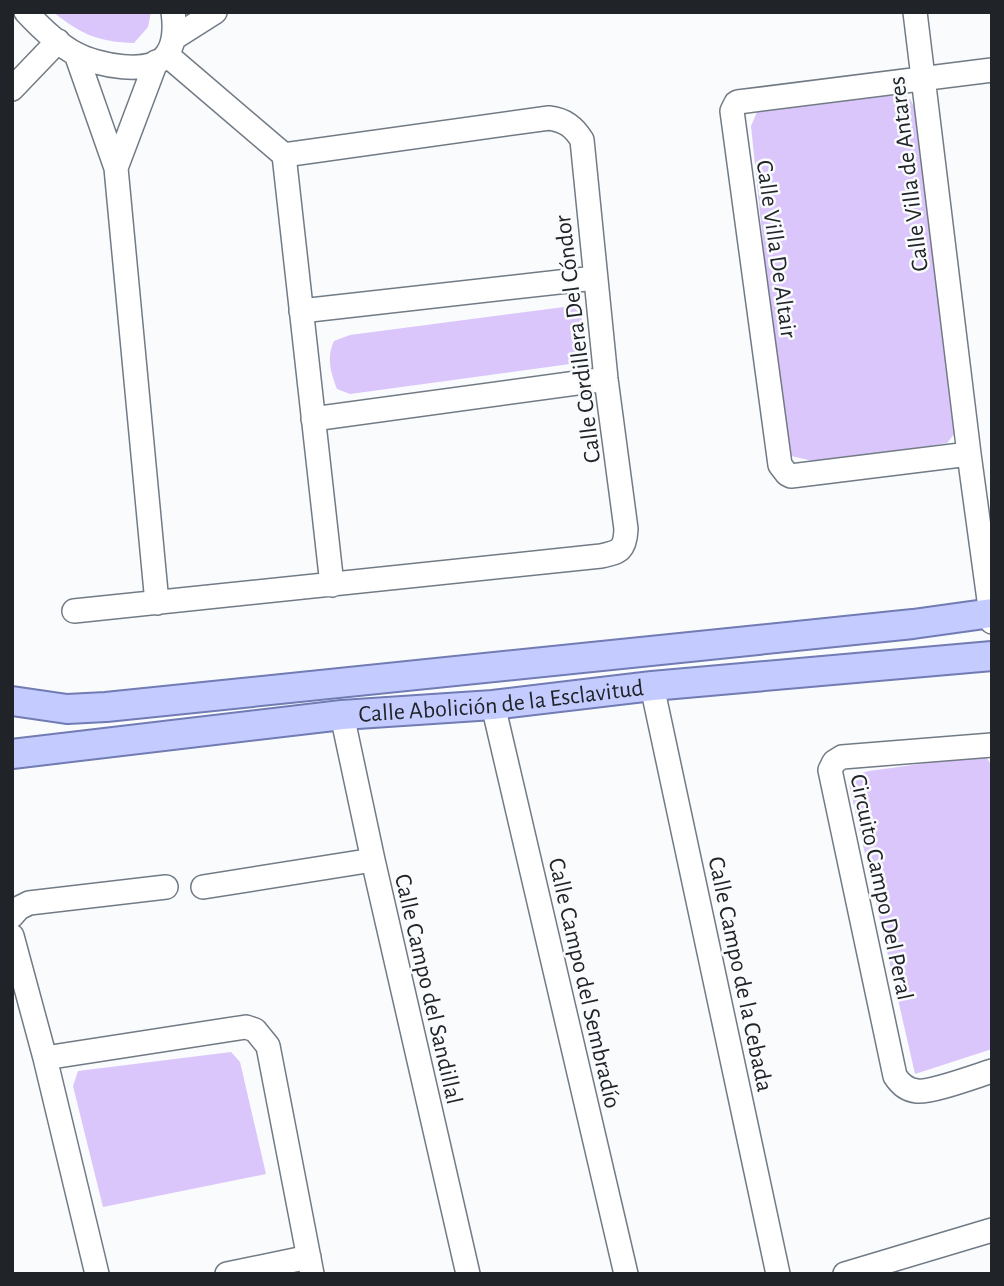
<svg xmlns="http://www.w3.org/2000/svg" width="1004" height="1286" font-family="'Alegreya Sans',sans-serif">
<style>
.green{fill:#dac6fa}
.lines{fill:none;stroke-linecap:round;stroke-linejoin:round}
.minor-casing{stroke:#717b85;stroke-width:26}
.major-casing{stroke:#717bb4;stroke-width:32}
.minor{stroke:#fff;stroke-width:23}
.major{stroke:#c4ccff;stroke-width:28}
.labels{text-anchor:middle;stroke-width:5;stroke-linejoin:round;paint-order:stroke}
.street-label{font-size:24px;fill:#202428;stroke:#f9fbfd}
</style>
<rect width="100%" height="100%" fill="#f9fbfd"/>
<path class="green" d="M53,12H151L148,27L134,43C98,42 81,34 53,12Z
M897,91L910,99L917,112L955,433L947,443L929,446L813,461L791,456L783,438L751,126L757,112L783,101Z
M572,306L579,312L582,320L587,347L582,356L570,364L350,394L337,389C331,373 326,358 334,341L350,335Z
M985,755L990,763L992,780V1049L915,1074L849,784L854,775L869,771Z
M231,1052L240,1062L266,1174L103,1207L73,1086L78,1071Z"/>
<g class="lines">
<defs>
<path id="minor" d="M26,12C40,27 57,44 76,54C96,65 151,77 167,54C175,43 175,25 173,12
M915,12L969,454L992,622
M174,38L215,12
M76,54L116,168L157,603
M12,89L58,41
M284,155L332,585
M116,168L156,62
M301,311L595,278
M313,419L606,379
M969,454L791,476L787,474L780,465L732,111L736,103L738,102L992,70
M74,611L601,556C620,552 625,550 626,529L606,379L582,140C574,127 565,120 549,118L284,155L167,55
M652,686L778,1274
M493,705L626,1274
M342,715L373,860L468,1274
M992,745L842,757L834,762L830,770L895,1076C900,1084 907,1090 917,1091C930,1093 976,1076 992,1071
M203,887L373,860
M12,916L19,908L29,903L166,887
M12,936L45,1058L97,1274
M45,1058L246,1027L255,1030L268,1046L312,1274
M227,1274L309,1257
M845,1274L992,1230"/>
<g id="major">
<path d="M12,701L67,709L106,707L913,624L992,613"/>
<path id="s1" d="M12,754L342,715L493,705L652,686L992,656"/>
</g>
</defs>
<use href="#minor" class="minor-casing"/>
<use href="#major" class="major-casing"/>
<use href="#minor" class="minor"/>
<use href="#major" class="major"/>
</g>
<g class="labels">
<g class="street-label">
<text transform="translate(908 174) rotate(-97)" y="8">Calle Villa de Antares</text>
<text transform="translate(777 249) rotate(82)" y="8">Calle Villa De Altair</text>
<text transform="translate(577 339) rotate(-97)" y="8">Calle Cordillera Del Cóndor</text>
<text dy="8" stroke="none"><textPath href="#s1" startOffset="492">Calle Abolición de la Esclavitud</textPath></text>
<text transform="translate(882 887) rotate(78)" y="8">Circuito Campo Del Peral</text>
<text transform="translate(741 974) rotate(78)" y="8">Calle Campo de la Cebada</text>
<text transform="translate(585 983) rotate(77)" y="8">Calle Campo del Sembradío</text>
<text transform="translate(429 989) rotate(77)" y="8">Calle Campo del Sandillal</text>
</g>
</g>
<rect width="1004" height="1286" fill="none" stroke="#202428" stroke-width="28"/>
</svg>
